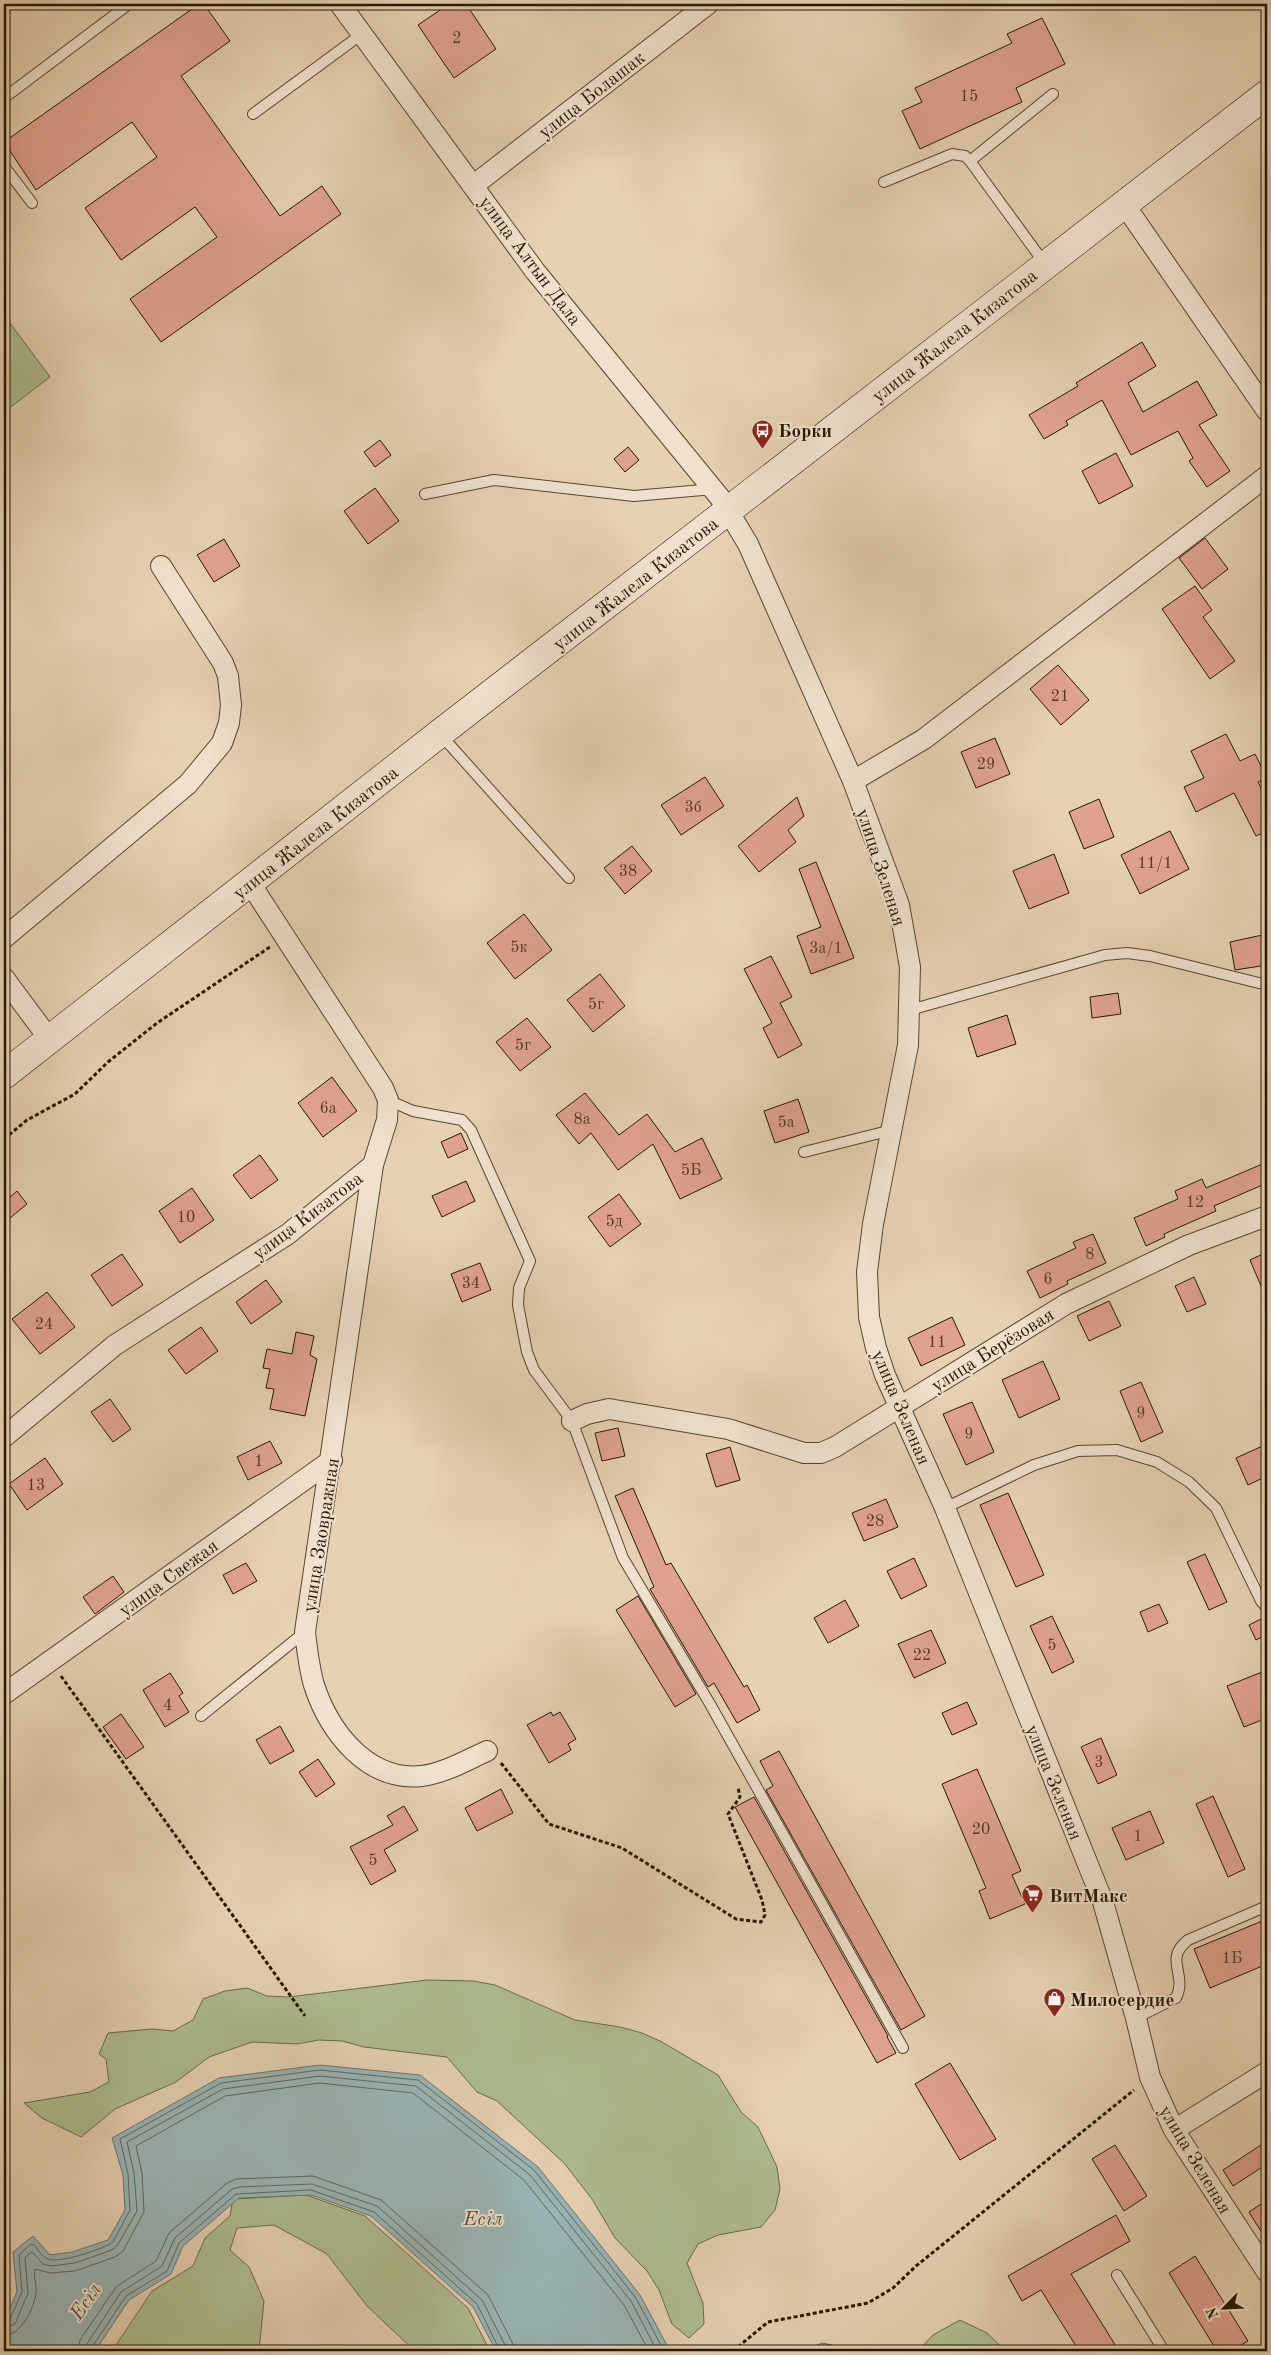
<svg xmlns="http://www.w3.org/2000/svg" width="1271" height="2355" font-family="'Old Standard TT',serif">
<style>
.green{fill:#aebd91;stroke:#6a6a4a}
.water{fill:#99b5b5;stroke:#6b766d}
.lines{fill:none;stroke-linecap:round;stroke-linejoin:round}
.shore{stroke:#5f665c;stroke-width:1}
.building{fill:#e0a290;stroke:#251702}
.service-casing{stroke:#55462e;stroke-width:12}
.minor-casing{stroke:#55462e;stroke-width:22}
.secondary-casing{stroke:#251702;stroke-width:29}
.path{stroke:#251702;stroke-width:3;stroke-dasharray:4 2.5;stroke-linecap:butt}
.service{stroke:#efe1cd;stroke-width:10}
.minor{stroke:#efe1cd;stroke-width:20}
.secondary{stroke:#efe1cd;stroke-width:28}
.labels{text-anchor:middle;stroke-width:4;stroke-linejoin:round;paint-order:stroke}
.number-label{font-size:16px;fill:#543a26}
.street-label{font-size:19px;fill:#251702;stroke:#efe1cd}
.poi-label{font-size:19px;font-weight:bold;fill:#251702;stroke:#efe1cd;text-anchor:start}
.water-label{font-size:20px;font-style:italic;fill:#4e4e41;stroke:#efe1cd}
</style>
<rect width="100%" height="100%" fill="#e6d1b2"/>
<filter id="stains"><feTurbulence type="fractalNoise" baseFrequency=".004" numOctaves="4"/><feColorMatrix values="0 0 0 0 .2 0 0 0 0 .09 0 0 0 0 .02 0 0 0 .5 -.17"/></filter>
<radialGradient id="worn" r=".72"><stop offset=".6" stop-color="#630" stop-opacity="0"/><stop offset="1" stop-color="#630" stop-opacity=".3"/></radialGradient>
<path class="green" d="M4,315L50,377L4,412Z
M427,1980L473,1981L495,1985L575,2020L620,2027L642,2033L662,2042L718,2075L741,2112L758,2127L777,2167L780,2189L775,2210L761,2227L718,2235L698,2244L687,2263L703,2303L704,2324L689,2338L672,2324L659,2290L647,2271L615,2238L592,2199L564,2163L497,2101L477,2092L447,2057L364,2047L342,2041L319,2040L297,2044L252,2042L209,2057L176,2082L115,2109L81,2137L42,2118L24,2103L90,2092L109,2082L106,2059L99,2054L108,2033L152,2029L173,2031L193,2020L203,1999L225,1991L247,1988L267,1996L289,1997Z
M306,2195L365,2216L468,2308L490,2351H415L367,2306L327,2254L274,2225L237,2228L230,2250L249,2267L264,2301L259,2351H112L152,2291L193,2266L205,2238L230,2216L233,2199Z
M960,2320L987,2333L1006,2351H918L933,2335Z
M822,2343L861,2351H803Z"/>
<path class="water" d="M320,2065L420,2075L538,2167L640,2295L670,2351H496L473,2307L371,2216L311,2195L239,2198L183,2246L171,2274L129,2300L95,2351H4V2322L17,2292L13,2252L33,2236L50,2255L72,2252L108,2240L125,2210L123,2175L112,2138L219,2078Z"/>
<g class="lines">
<path class="shore" d="M4,2322L10,2319L22,2292L19,2255L31,2244L34,2245C38,2249 42,2257 48,2259C58,2264 104,2249 113,2242L130,2210L128,2174L120,2139L221,2083L320,2070L418,2080L534,2170L636,2298L664,2351
M4,2328L15,2324L28,2293L25,2258L30,2253H33L43,2264L51,2266L75,2263L112,2250L117,2246L137,2211L134,2173L127,2142L223,2089L320,2076L416,2086L530,2175L631,2301L657,2351
M4,2336C21,2335 34,2309 36,2293C37,2285 33,2277 35,2269L50,2273L75,2271L115,2257L123,2251L144,2212L142,2173L136,2146L225,2096L320,2083L413,2093L524,2180L624,2305L649,2351
M78,2351L80,2340L116,2287L156,2261L169,2233L227,2183L237,2179L313,2176L381,2200L488,2295L512,2342L514,2351
M85,2351L87,2344L121,2292L162,2266L175,2238L232,2189L239,2187L312,2184L377,2206L482,2300L505,2345L506,2351
M92,2351V2347L126,2296L167,2271L179,2243L236,2194L311,2190L374,2212L477,2304L500,2351"/>
</g>
<path class="building" d="M199,4H204L230,41L181,76L280,216L322,186L341,214L161,342L130,299L217,237L195,207L121,260L85,208L157,157L132,122L36,190L4,142Z
M449,4H466L496,49L454,78L418,25Z
M1042,18L1065,64L1016,88L1022,102L920,149L902,111L922,102L915,88L1012,43L1007,34Z
M1142,342L1156,366L1128,383L1143,412L1197,381L1217,415L1199,425L1230,471L1207,487L1189,461L1193,458L1178,431L1131,455L1102,400L1066,421L1068,425L1044,439L1029,415L1078,386L1076,383Z
M380,440L391,455L375,467L364,452Z
M628,447L639,460L625,472L614,459Z
M1116,453L1133,486L1099,504L1082,471Z
M375,488L399,521L368,544L344,511Z
M1205,538L1228,569L1202,589L1179,558Z
M224,539L240,566L214,582L197,555Z
M1195,586L1212,610L1203,617L1235,661L1210,679L1162,609Z
M1058,665L1089,700L1061,725L1030,689Z
M1226,734L1240,761L1255,754L1267,778L1258,782L1267,800V831L1256,836L1234,793L1196,812L1184,787L1204,778L1191,751Z
M995,738L1010,774L976,788L961,752Z
M705,777L724,806L681,835L661,805Z
M797,797L804,816L788,830L796,842L759,872L738,846Z
M1099,799L1114,837L1084,849L1069,812Z
M1170,831L1189,869L1140,894L1121,855Z
M632,846L652,871L625,894L604,868Z
M1054,854L1069,893L1029,909L1013,871Z
M816,862L854,958L811,974L797,936L821,927L799,869Z
M524,914L552,950L515,979L487,943Z
M1267,934V965L1235,970L1230,942Z
M771,956L792,997L780,1003L802,1045L778,1058L763,1028L772,1023L744,969Z
M600,974L625,1006L593,1032L567,1000Z
M1118,993L1121,1014L1092,1018L1090,997Z
M1007,1015L1016,1044L977,1057L968,1028Z
M527,1018L551,1047L520,1071L496,1042Z
M332,1077L357,1111L323,1137L298,1103Z
M585,1093L619,1135L647,1114L675,1152L702,1138L722,1179L680,1199L653,1144L618,1170L591,1133L579,1144L556,1115Z
M798,1099L809,1132L775,1143L764,1111Z
M461,1133L468,1149L448,1158L441,1142Z
M260,1155L278,1180L251,1199L233,1175Z
M1267,1162V1183L1214,1206L1216,1211L1164,1234L1165,1237L1146,1246L1134,1218L1178,1199L1175,1191L1202,1179L1206,1188Z
M466,1181L475,1201L442,1217L432,1196Z
M192,1188L214,1220L180,1243L159,1211Z
M17,1191L27,1204L4,1223V1202Z
M619,1194L641,1224L610,1247L588,1217Z
M1093,1234L1106,1263L1067,1281L1068,1284L1040,1298L1027,1271L1076,1248L1073,1242Z
M1267,1252V1300L1250,1260Z
M122,1254L143,1285L112,1306L91,1275Z
M480,1263L491,1290L462,1302L451,1274Z
M1194,1277L1206,1304L1187,1312L1175,1286Z
M266,1280L282,1302L251,1324L236,1302Z
M47,1292L75,1327L40,1354L12,1319Z
M1109,1301L1121,1326L1089,1341L1077,1316Z
M952,1317L965,1345L921,1366L908,1338Z
M201,1327L218,1351L186,1374L168,1350Z
M296,1332L314,1336L310,1355L317,1359L305,1416L270,1409L274,1389L266,1388L270,1369L263,1368L267,1349L292,1354Z
M1043,1361L1060,1399L1019,1418L1002,1380Z
M1141,1382L1163,1432L1141,1442L1120,1391Z
M110,1399L131,1429L113,1442L91,1412Z
M972,1402L994,1452L966,1465L943,1414Z
M618,1428L625,1456L602,1461L595,1433Z
M270,1441L282,1463L248,1480L237,1457Z
M1267,1444V1476L1248,1485L1236,1458Z
M730,1447L740,1480L716,1487L706,1454Z
M45,1458L63,1484L27,1510L9,1484Z
M633,1488L666,1565L671,1563L744,1687L747,1685L760,1710L737,1723L714,1683L708,1687L650,1589L654,1587L615,1496Z
M1008,1493L1044,1575L1016,1587L980,1505Z
M886,1499L898,1527L864,1541L852,1513Z
M1205,1554L1227,1602L1209,1610L1187,1562Z
M914,1558L927,1586L901,1599L887,1571Z
M246,1563L257,1581L233,1594L223,1575Z
M113,1576L124,1592L95,1614L83,1597Z
M638,1596L696,1694L675,1707L616,1610Z
M845,1600L859,1626L828,1643L814,1618Z
M1159,1604L1168,1623L1148,1632L1140,1612Z
M1052,1616L1074,1662L1052,1673L1030,1626Z
M1267,1616V1634L1256,1640L1249,1625Z
M931,1630L946,1663L914,1678L898,1644Z
M1267,1670V1718L1244,1727L1227,1686Z
M170,1673L183,1693L179,1696L189,1712L165,1727L143,1690Z
M967,1702L977,1724L952,1735L942,1713Z
M551,1712L553,1716L560,1712L576,1739L568,1744L571,1750L549,1763L527,1725Z
M121,1714L144,1747L126,1759L103,1727Z
M280,1726L294,1751L270,1764L256,1740Z
M1101,1738L1117,1775L1098,1784L1081,1747Z
M779,1751L925,2016L901,2030L766,1790L773,1786L760,1761Z
M318,1759L335,1784L316,1797L299,1772Z
M977,1769L1021,1871L1012,1875L1025,1904L990,1919L979,1891L986,1888L942,1784Z
M501,1789L513,1813L477,1831L465,1808Z
M1213,1796L1245,1869L1228,1877L1196,1804Z
M754,1797L888,2036L887,2037L896,2053L877,2063L735,1807Z
M404,1806L418,1830L384,1850L396,1871L371,1885L350,1847L393,1825L387,1816Z
M1150,1811L1164,1843L1126,1860L1112,1828Z
M1267,1919V1964L1210,1988L1194,1949Z
M950,2063L996,2139L960,2160L915,2084Z
M1267,2141V2164L1233,2186L1223,2170Z
M1115,2145L1147,2196L1124,2211L1092,2159Z
M1267,2200V2241L1249,2212Z
M1116,2215L1130,2241L1071,2274L1119,2351H1079L1041,2290L1022,2301L1008,2276Z
M1195,2256L1248,2341L1231,2351H1217L1169,2273Z"/>
<g class="lines">
<defs>
<path id="service" d="M4,98L129,4
M253,114L362,34
M970,161L1053,94
M4,166L32,203
M884,182L952,154L965,156L970,161L1045,264
M425,494L494,480L634,496L714,489
M440,734L569,878
M910,1010L1105,955L1127,953L1150,956L1267,985
M388,1100L413,1111L462,1120L471,1130L530,1261L519,1288L518,1305L527,1352L534,1370L572,1421L623,1558L710,1704L903,2048
M804,1152L892,1130
M945,1508L1034,1465L1078,1451L1117,1450L1157,1462L1189,1482L1216,1508L1261,1601L1267,1608
M201,1716L305,1632
M1136,2018L1176,1998C1188,1974 1163,1960 1188,1940L1267,1906
M1117,2275L1164,2351"/>
<path id="minor" d="M340,4L535,271L721,499L748,544L853,781L899,905L910,967L908,1045L873,1224L867,1272L869,1317L876,1348L885,1375L945,1508L1103,1902L1136,2018L1150,2077L1174,2130L1267,2272
M474,185L708,4
M1124,204L1267,411
M853,781L924,739L1267,476
M4,938L188,784L222,743L229,723L231,705L228,676L223,663L161,566
M4,978L50,1040
M373,1165L305,1632C307,1649 309,1668 314,1685C329,1731 367,1782 422,1776C445,1773 467,1760 487,1751
M572,1421L587,1414L609,1409L728,1429L804,1453H821L835,1447L1066,1304L1189,1245L1267,1216
M4,1437L115,1345L288,1234L373,1165L387,1120L388,1100L383,1088L250,883
M4,1694L332,1460
M1174,2130L1267,2072"/>
<path id="secondary" d="M4,1075L439,734L1267,94"/>
</defs>
<use href="#service" class="service-casing"/>
<use href="#minor" class="minor-casing"/>
<use href="#secondary" class="secondary-casing"/>
<path class="path" d="M4,1139L27,1120L75,1094L108,1062L157,1023L270,947
M61,1676L305,2016
M501,1763L549,1824L622,1848L736,1919L761,1922L765,1915L762,1900L728,1814L740,1797L738,1787
M733,2351L768,2322L868,2303L893,2288L916,2266L1134,2090"/>
<use href="#service" class="service"/>
<use href="#minor" class="minor"/>
<use href="#secondary" class="secondary"/>
</g>
<defs>
<symbol id="bus-pin" viewBox="-11 -11 22 30"><path d="M0 17L-7.5 6A9.5 9.5 0 1 1 7.5 6Z" fill="#8f2418" stroke="#efe1cd"/><path d="M-5-6H5V4H4V6H2V4H-2V6H-4V4H-5ZM-3.5-4V0h7V-4ZM-3.5 1.2v1.5H-2V1.2ZM2 1.2v1.5H3.5V1.2Z" fill="#fff"/></symbol>
<symbol id="supermarket-pin" viewBox="-11 -11 22 30"><path d="M0 17L-7.5 6A9.5 9.5 0 1 1 7.5 6Z" fill="#8f2418" stroke="#efe1cd"/><path d="M-6-5.5h2.5l.6 2H6L4.5 2H-2.5L-4.4-4H-6ZM-1.5 3.2a1.3 1.3 0 1 0 .1 0ZM3 3.2a1.3 1.3 0 1 0 .1 0Z" fill="#fff"/></symbol>
<symbol id="shop-pin" viewBox="-11 -11 22 30"><path d="M0 17L-7.5 6A9.5 9.5 0 1 1 7.5 6Z" fill="#8f2418" stroke="#efe1cd"/><path d="M-5-2.5h2.3a2.7 3.5 0 0 1 5.4 0H5L5.5 6h-11ZM-1.5-2.5h3a1.5 2.3 0 0 0-3 0Z" fill="#fff"/></symbol>
</defs>
<g fill-rule="evenodd">
<use href="#bus-pin" x="750" y="418" width="25" height="34"/>
<use href="#supermarket-pin" x="1020" y="1882" width="25" height="34"/>
<use href="#shop-pin" x="1042" y="1986" width="25" height="34"/>
</g>
<g class="labels">
<g class="number-label">
<text x="457" y="43">2</text>
<text x="969" y="101">15</text>
<text x="1060" y="701">21</text>
<text x="986" y="769">29</text>
<text x="693" y="812">3б</text>
<text x="1155" y="868">11/1</text>
<text x="628" y="876">38</text>
<text x="519" y="952">5к</text>
<text x="826" y="953">3а/1</text>
<text x="596" y="1009">5г</text>
<text x="523" y="1050">5г</text>
<text x="328" y="1113">6а</text>
<text x="582" y="1124">8а</text>
<text x="786" y="1127">5а</text>
<text x="691" y="1175">5Б</text>
<text x="1195" y="1207">12</text>
<text x="186" y="1222">10</text>
<text x="614" y="1226">5д</text>
<text x="1090" y="1259">8</text>
<text x="1048" y="1284">6</text>
<text x="471" y="1288">34</text>
<text x="44" y="1329">24</text>
<text x="937" y="1347">11</text>
<text x="1141" y="1418">9</text>
<text x="969" y="1439">9</text>
<text x="259" y="1466">1</text>
<text x="36" y="1490">13</text>
<text x="875" y="1526">28</text>
<text x="1052" y="1650">5</text>
<text x="922" y="1660">22</text>
<text x="168" y="1710">4</text>
<text x="1099" y="1767">3</text>
<text x="981" y="1834">20</text>
<text x="1138" y="1841">1</text>
<text x="373" y="1865">5</text>
<text x="1232" y="1963">1Б</text>
</g>
<g class="street-label">
<text transform="translate(591 94) rotate(-38)" y="7">улица Болашак</text>
<text transform="translate(531 260) rotate(53)" y="7">улица Алтын Дала</text>
<text transform="translate(954 335) rotate(-38)" y="7">улица Жалела Кизатова</text>
<text transform="translate(635 583) rotate(-38)" y="7">улица Жалела Кизатова</text>
<text transform="translate(315 832) rotate(-38)" y="7">улица Жалела Кизатова</text>
<text transform="translate(882 867) rotate(72)" y="7">улица Зеленая</text>
<text transform="translate(307 1215) rotate(-37)" y="7">улица Кизатова</text>
<text transform="translate(992 1349) rotate(-32)" y="7">улица Берёзовая</text>
<text transform="translate(902 1407) rotate(67)" y="7">улица Зеленая</text>
<text transform="translate(320 1535) rotate(-81)" y="7">улица Заовражная</text>
<text transform="translate(168 1577) rotate(-36)" y="7">улица Свежая</text>
<text transform="translate(1055 1782) rotate(68)" y="7">улица Зеленая</text>
<text transform="translate(1196 2159) rotate(59)" y="7">улица Зеленая</text>
</g>
<g class="poi-label">
<text x="778" y="437">Борки</text>
<text x="1049" y="1902">ВитМакс</text>
<text x="1070" y="2006">Милосердие</text>
</g>
<g class="water-label">
<text x="483" y="2225">Есіл</text>
<text transform="translate(85 2301) rotate(-55)" y="7">Есіл</text>
</g>
</g>
<rect width="1271" height="2355" fill="none" stroke="#e6d1b2" stroke-width="20"/>
<rect x="5" y="5" width="1261" height="2345" fill="none" stroke="#251702" stroke-width="2.5"/>
<rect x="10" y="10" width="1251" height="2335" fill="none" stroke="#251702"/>
<g transform="translate(1224 2308) rotate(246)" stroke="#efe1cd" stroke-width="4" paint-order="stroke">
<path d="M0-4L9 19L0 12L-9 19Z" fill="#251702"/>
<text y="-8" font-size="14" font-weight="bold" text-anchor="middle" fill="#251702">N</text>
</g>
<rect width="100%" height="100%" filter="url(#stains)"/>
<rect width="100%" height="100%" fill="url(#worn)"/>
</svg>
